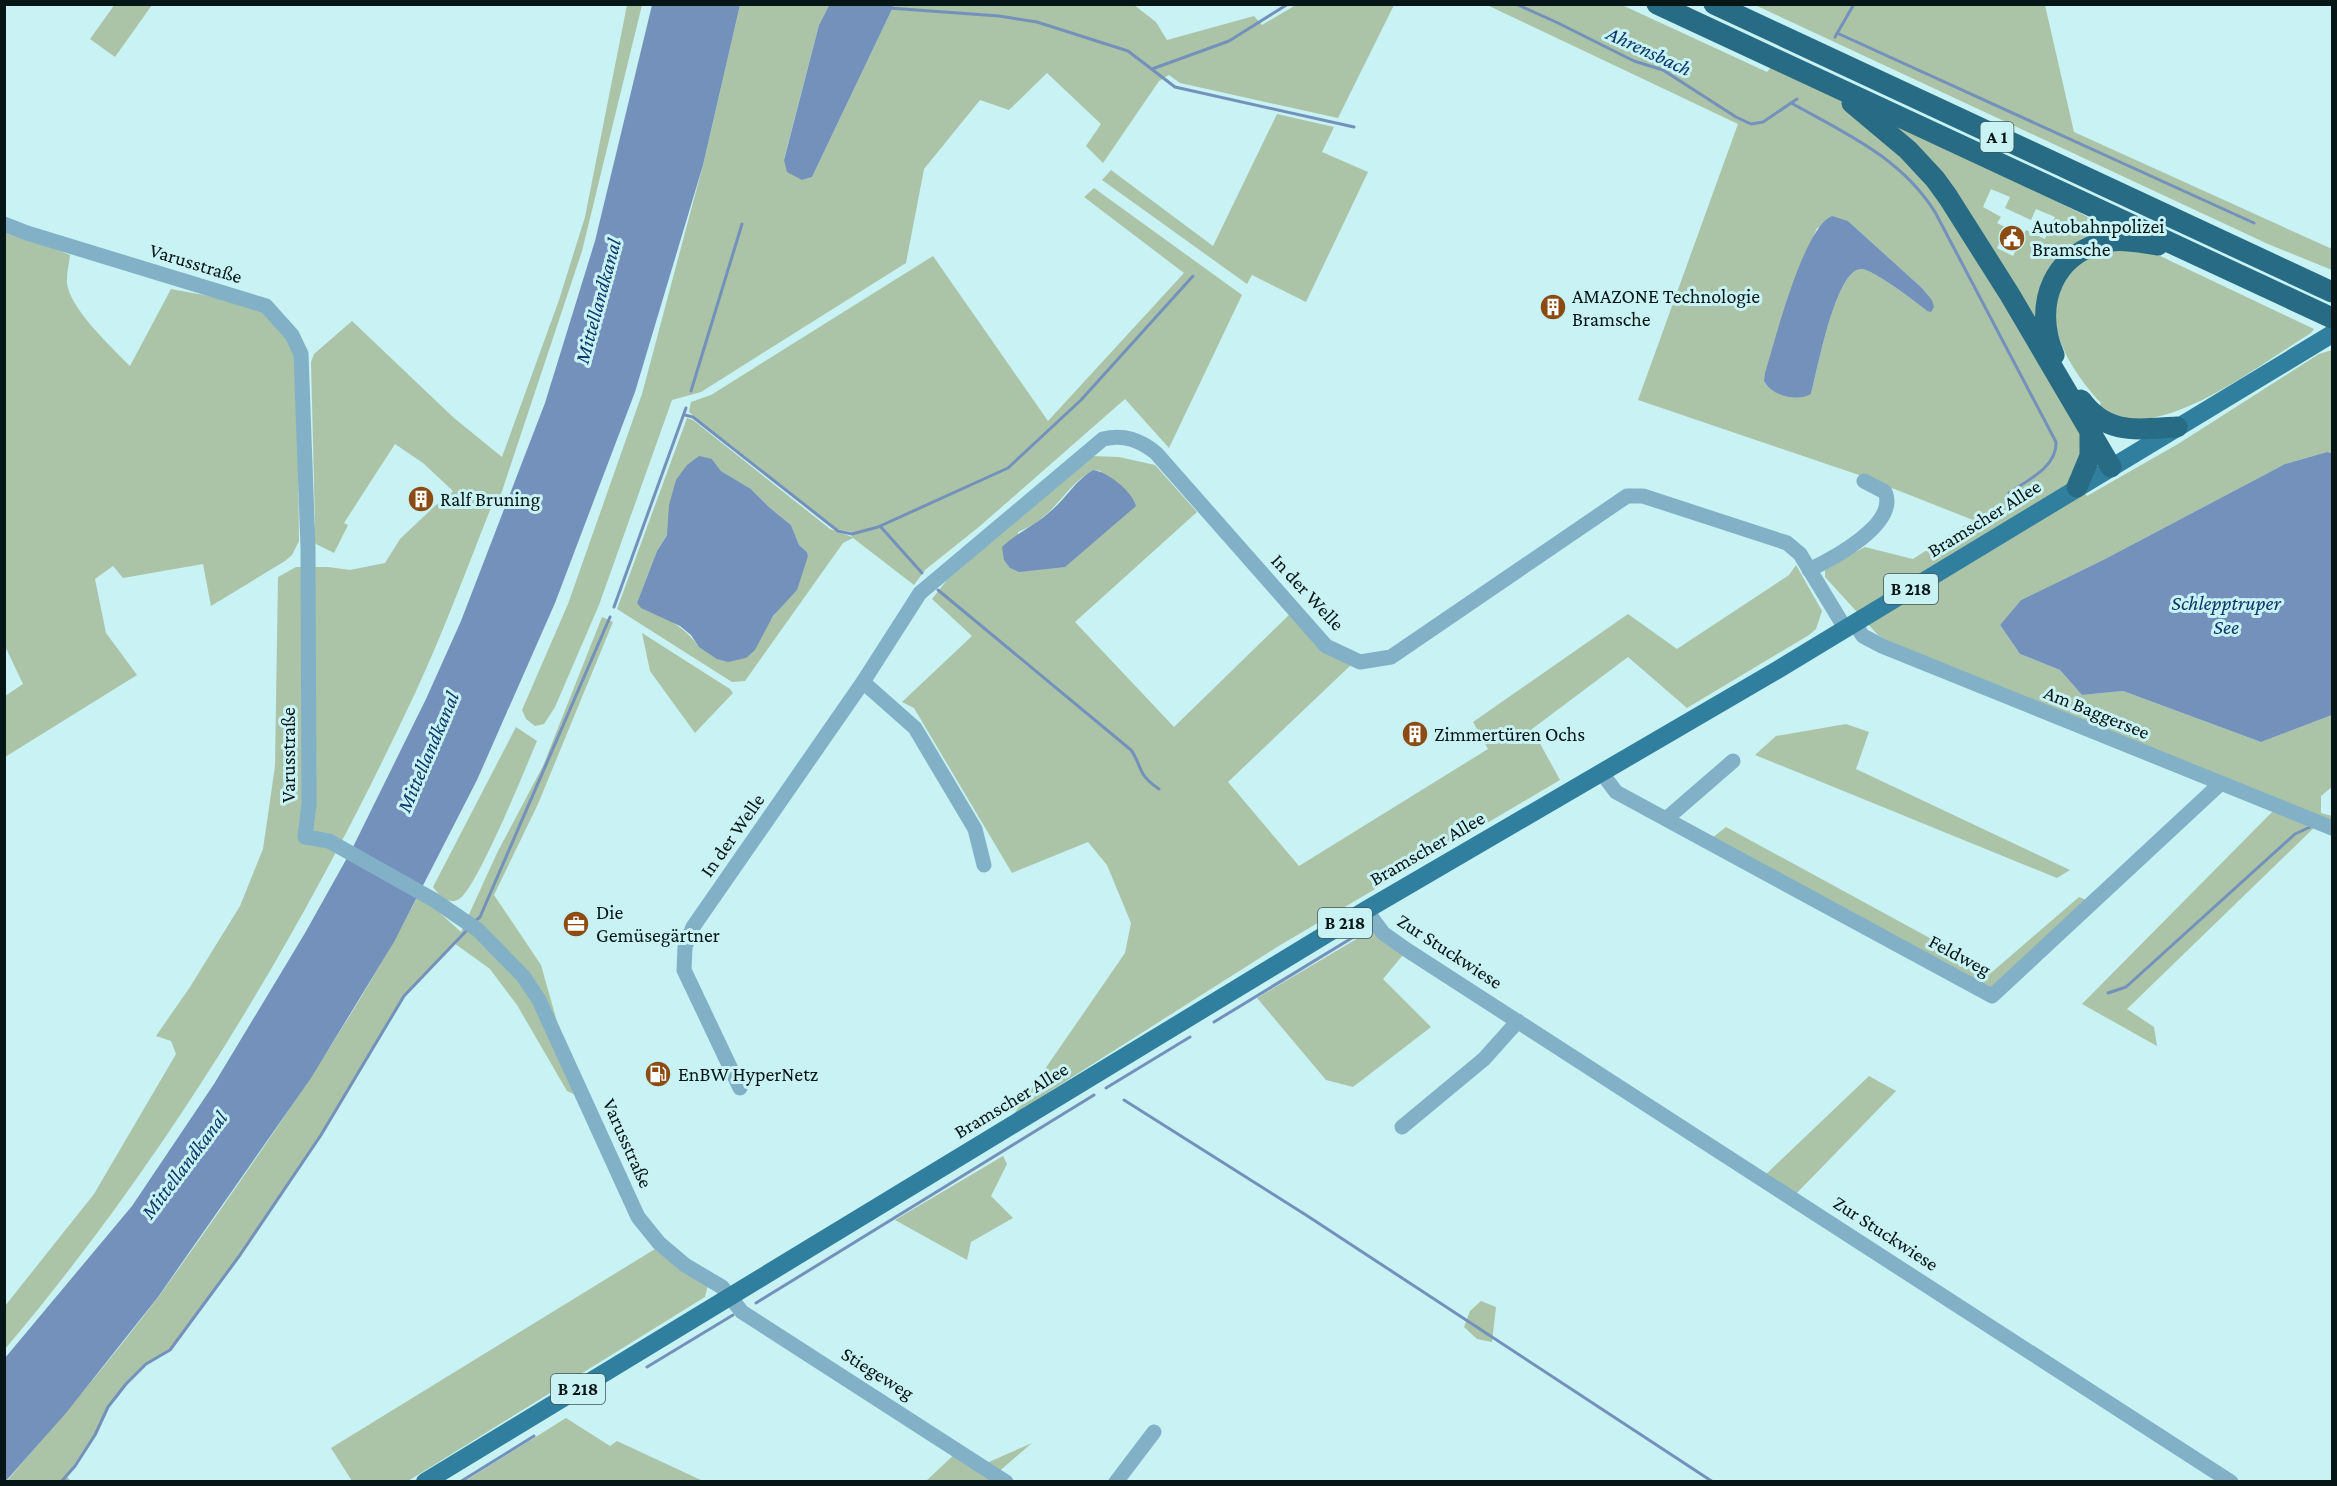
<svg xmlns="http://www.w3.org/2000/svg" width="2337" height="1486" font-family="'Crimson Pro',serif">
<style>
.green{fill:#abc4a7;fill-rule:evenodd}
.water{fill:#7391bb}
.lines{fill:none;stroke-linecap:round;stroke-linejoin:round}
.stream{stroke:#7391bb;stroke-width:3}
.minor{stroke:#82b1c7;stroke-width:15}
.major{stroke:#307f9e;stroke-width:18}
.highway{stroke:#276b85;stroke-width:21}
.labels{text-anchor:middle;stroke-width:6;stroke-linejoin:round;paint-order:stroke}
.shield{fill:#c8f2f3;stroke:#405758;stroke-width:1.5}
.shield-label{font-size:18px;font-weight:bold;fill:#061516}
.poi-label{font-size:20px;fill:#061516;stroke:#c8f2f3;text-anchor:start}
.street-label{font-size:20px;fill:#061516;stroke:#c8f2f3}
.water-label{font-size:21px;font-style:italic;fill:#0d366a;stroke:#c8f2f3}
</style>
<rect width="100%" height="100%" fill="#c8f2f3"/>
<path class="green" d="M115,4L152,5L115,57L90,39Z
M627,5H642L582,251L500,497L496,495C470,560 446,626 417,689C308,923 172,1152 5,1349V1306L94,1194L176,1054L171,1041L156,1036L190,987L240,906L263,849L275,766L278,577L296,567H328L350,570L385,563L400,539L437,504L440,506L453,491L423,463L395,444L344,523L348,525L334,553L316,544L312,538L315,525L311,362L314,354L352,321L454,418L502,457L559,300L585,217Z
M740,5H830L819,25L784,159L802,180L812,177L894,5H1134L1156,22L1167,40L1254,16L1262,25L1296,5H1394L1338,118L1180,83L1169,75L1159,81L1103,163L1086,146L1101,124L1047,73L1009,110L980,100L924,169L906,263L701,392L672,400L599,605L555,707L544,724L535,726L526,719L522,710L568,604L642,394L703,165Z
M1487,5H1622L1767,72L1777,61L1834,87L2119,233L2080,246L2040,313L2084,440V452L2070,476L2087,496L2178,444L2319,354L2332,350V453L2327,452L2285,464L2105,559L2021,600L2000,625L2020,654L2060,670L2082,695L2123,691L2261,742L2332,715V787L2321,796V813L2332,816V828L2319,823L2127,1009L2154,1027L2157,1046L2082,1004L2277,807L1895,645L1878,635L1825,577V571L1830,565L1865,547L1913,559L1973,520L1859,475L1638,400L1738,124ZM1991,189L2010,197L2005,208L2031,220L2036,209L2055,217L2045,239L2026,230L2013,256L1997,248L2007,228L1997,223L2001,217L1983,207ZM1848,221L1922,288L1932,300L1927,311C1916,302 1873,269 1861,269C1835,270 1817,373 1811,394C1794,394 1774,399 1764,381L1795,279L1817,228Z
M1755,5H2045L2074,132L2332,249V270L2268,244Z
M1277,114L1334,127L1322,152L1368,172L1306,302L1252,275L1247,284L1102,180L1111,170L1213,246Z
M1094,188L1242,295L1169,448L1125,399L980,526L925,570L914,585L853,538L843,543L745,681L732,682L617,609L687,418L693,420L830,529L852,537V532L837,529L689,412L691,402L711,395L933,256L1048,421L1184,273L1084,197ZM712,459L721,471L751,489L770,508L791,525L799,545L807,552L808,556L784,602L763,630L755,650L699,647C684,625 660,615 637,603L657,551Z
M5,229L70,255C69,265 65,279 68,288C74,312 112,348 130,366L171,289C191,293 250,302 264,313C277,323 289,338 297,353L299,541L292,555L285,561L211,606L203,564L123,578L113,566L95,579L106,633L137,675L5,757V696L23,684L4,644Z
M2118,245L2156,254L2314,329L2311,333C2264,362 2190,420 2133,420C2120,420 2110,413 2099,406L2101,403C2071,371 2035,316 2068,276C2072,270 2077,262 2083,258C2093,252 2107,249 2118,245Z
M1091,456L1119,457L1155,465L1197,512L1075,622L1174,727L1289,615L1352,664L1228,782L1299,866L1488,749L1473,722L1628,614L1677,649L1789,575L1796,565L1822,611L1816,629L1809,635L1687,708L1628,657L1532,729L1560,780L1277,947L1014,1114L1125,953L1131,923L1107,865L1088,842L1012,873L914,708L902,702L972,636L932,599L947,580ZM1093,470L1101,471L1019,572L1018,532C1056,517 1063,487 1093,470Z
M602,617L613,622L538,804L494,895L541,965L578,1096L567,1091L517,1005L490,969L454,943L404,996L321,1135L240,1255L170,1350L145,1364L126,1384L108,1407L95,1435L66,1476L71,1481L6,1482C58,1421 111,1360 159,1296C194,1248 227,1200 261,1151C317,1069 372,985 418,896L431,905L461,932L497,853L543,766Z
M642,633L730,689L733,693L695,733L650,671Z
M1846,724L1869,732L1856,769L2070,870L2057,878L1755,755L1776,736Z
M516,727L537,741C526,767 477,888 459,899C448,906 439,895 433,887Z
M1726,827L1992,972L2079,897L2091,902L1992,996L1707,842Z
M1370,931L1407,950L1383,979L1431,1027L1353,1087L1326,1080L1257,998Z
M1869,1076L1896,1091L1792,1198L1762,1178Z
M1003,1156L1007,1164L991,1196L1013,1218L971,1242L967,1260L895,1220Z
M655,1249L708,1285L705,1297L408,1481H352L331,1448Z
M1481,1301L1496,1307L1492,1342L1477,1339L1464,1327L1470,1311Z
M566,1418L610,1446L617,1441L703,1481H465Z
M1032,1443L988,1481L925,1482L959,1450L982,1465Z"/>
<path class="water" d="M830,4L894,5L812,177L802,180L787,172L784,160L819,25Z
M652,5H740L703,165L635,392L555,603L477,780L394,942L311,1078L158,1297L66,1413L5,1482V1358L132,1206L214,1084L305,933L352,849L426,699L461,621L545,403L595,241Z
M1832,216L1848,221L1922,288L1932,300L1934,307L1931,312L1927,311C1916,302 1873,269 1861,269C1835,270 1817,373 1811,394C1797,402 1772,396 1764,381L1765,373C1775,341 1803,228 1832,216Z
M2327,452L2332,453V715L2261,742L2123,691L2082,695L2060,670L2020,654L2000,625L2021,600L2105,559L2285,464Z
M699,456L712,459L721,471L751,489L770,508L791,525L799,545L807,552L808,556L797,590L773,616L755,650L746,658L728,662L717,659L699,647L691,635L680,626L641,608L637,603L657,551L667,535L669,505L676,480L687,465Z
M1093,470C1108,472 1132,491 1136,506L1065,567L1019,572L1010,568L1004,560L1002,547C1018,532 1036,525 1052,510C1067,497 1076,480 1093,470Z"/>
<g class="lines">
<path class="stream" d="M1516,4L1556,22L1634,61L1663,70L1736,117L1751,124L1763,122L1797,99
M889,8L999,16L1037,22L1128,51L1175,87L1354,127
M1837,33L2254,223
M1835,37L1854,4
M1152,69L1229,41L1288,4
M1793,104C1847,134 1901,158 1935,212L2056,442C2057,467 2028,480 2009,493
M691,391L742,224
M685,415L693,417L838,531L852,534L878,527L1008,468L1081,400L1193,276
M880,526L922,573
M938,590L1131,750C1137,758 1138,765 1143,774C1147,780 1153,785 1159,789
M614,607L686,408
M474,922L480,917L610,617
M2108,993L2126,987L2295,834L2310,827
M1214,1022L1365,930
M1106,1088L1190,1037
M1124,1100L1306,1215L1713,1482
M756,1303L1094,1095
M647,1367L733,1315
M61,1482L75,1466L95,1435L108,1407L126,1384L146,1364L170,1350L240,1255L321,1135L404,996L468,929
M460,1482L534,1436"/>
<path class="minor" d="M4,224L27,233L266,306L292,335L301,354L308,548L309,804L305,837L329,841L434,900L478,930L523,976L539,1000L638,1217L659,1243L685,1265L722,1287L742,1312L1006,1482
M1809,570C1832,559 1899,524 1885,492L1864,481
M1854,623L1863,636L1882,646L2332,828
M863,682L915,728L975,829L984,865
M1601,772L1616,792L1992,996L2220,784
M1666,819L1733,761
M1366,910L1383,933L1407,950L2231,1482
M740,1088L684,970L685,947L693,927L863,682L920,593L1103,439C1124,434 1140,440 1156,453L1326,646L1360,662L1391,657L1627,496H1643L1787,543L1800,554L1845,628
M1402,1127L1484,1059L1518,1021
M1116,1482L1154,1432"/>
<path class="major" d="M425,1482L1366,910L1779,669L2332,334"/>
<path class="highway" d="M1657,4L2332,318
M1714,4L2332,292
M1852,103L1908,150L1935,179L1948,197L2010,295L2111,467
M2054,355C2032,304 2054,250 2111,241C2126,239 2143,243 2158,245
M2081,400C2107,436 2138,429 2177,427
M2077,487L2090,456V431"/>
</g>
<defs>
<symbol id="civic-disc" viewBox="-11 -11 22 22"><circle r="9.5" fill="#8b4b13" stroke="#c8f2f3"/><path d="M-.6-6.5H3V-4.5H.6V-3L4-1V1h2V6H-6V1h2V-1L-.6-3ZM-1.2 2.5V6h2.4V2.5Z" fill="#fff"/></symbol>
<symbol id="building-disc" viewBox="-11 -11 22 22"><circle r="9.5" fill="#8b4b13" stroke="#c8f2f3"/><path d="M-4-6H4V6H1V3H-1V6H-4ZM-2.5-4.3h1.7v1.8h-1.7ZM.8-4.3h1.7v1.8H.8ZM-2.5-1h1.7V.8h-1.7ZM.8-1h1.7V.8H.8Z" fill="#fff"/></symbol>
<symbol id="office-disc" viewBox="-11 -11 22 22"><circle r="9.5" fill="#8b4b13" stroke="#c8f2f3"/><path d="M-6-3h4V-5.5h4V-3h4V5H-6ZM-1-4.5V-3h2v-1.5ZM-6 0V1H6V0Z" fill="#fff"/></symbol>
<symbol id="fuel-disc" viewBox="-11 -11 22 22"><circle r="9.5" fill="#8b4b13" stroke="#c8f2f3"/><path d="M-5.5-6h7V0h2V4h1.3V-2.5L3-4.5l.8-.8L6-3V5H2.5V1h-1V6h-7ZM-4.2-4.7v3.2H.2V-4.7Z" fill="#fff"/></symbol>
</defs>
<g fill-rule="evenodd">
<use href="#civic-disc" x="1997" y="223" width="30" height="30"/>
<use href="#building-disc" x="1538" y="292" width="30" height="30"/>
<use href="#building-disc" x="406" y="484" width="30" height="30"/>
<use href="#building-disc" x="1400" y="719" width="30" height="30"/>
<use href="#office-disc" x="561" y="909" width="30" height="30"/>
<use href="#fuel-disc" x="643" y="1059" width="30" height="30"/>
</g>
<g class="labels">
<g class="shield">
<rect x="1980.5" y="122" width="33" height="30" rx="4.5"/>
<rect x="1884" y="574" width="54" height="30" rx="4.5"/>
<rect x="1318" y="908" width="54" height="30" rx="4.5"/>
<rect x="551" y="1374" width="54" height="30" rx="4.5"/>
</g>
<g class="shield-label">
<text x="1997" y="143">A 1</text>
<text x="1911" y="595">B 218</text>
<text x="1345" y="929">B 218</text>
<text x="578" y="1395">B 218</text>
</g>
<g class="poi-label">
<text x="2032" y="233">Autobahnpolizei<tspan x="2032" dy="23">Bramsche</tspan></text>
<text x="1572" y="303">AMAZONE Technologie<tspan x="1572" dy="23">Bramsche</tspan></text>
<text x="440" y="506">Ralf Bruning</text>
<text x="1434" y="741">Zimmertüren Ochs</text>
<text x="596" y="919">Die<tspan x="596" dy="23">Gemüsegärtner</tspan></text>
<text x="678" y="1081">EnBW HyperNetz</text>
</g>
<g class="street-label">
<text transform="translate(196 263) rotate(17)" y="7">Varusstraße</text>
<text transform="translate(1984 518) rotate(-32)" y="7">Bramscher Allee</text>
<text transform="translate(1308 592) rotate(47)" y="7">In der Welle</text>
<text transform="translate(2097 712) rotate(22)" y="7">Am Baggersee</text>
<text transform="translate(288 755) rotate(-90)" y="7">Varusstraße</text>
<text transform="translate(732 835) rotate(-55)" y="7">In der Welle</text>
<text transform="translate(1427 848) rotate(-30)" y="7">Bramscher Allee</text>
<text transform="translate(1450 951) rotate(33)" y="7">Zur Stuckwiese</text>
<text transform="translate(1960 955) rotate(28)" y="7">Feldweg</text>
<text transform="translate(1011 1100) rotate(-31)" y="7">Bramscher Allee</text>
<text transform="translate(628 1143) rotate(66)" y="7">Varusstraße</text>
<text transform="translate(1886 1233) rotate(33)" y="7">Zur Stuckwiese</text>
<text transform="translate(878 1373) rotate(32)" y="7">Stiegeweg</text>
</g>
<g class="water-label">
<text transform="translate(1649 51) rotate(25)" y="7">Ahrensbach</text>
<text transform="translate(598 301) rotate(-75)" y="7">Mittellandkanal</text>
<text x="2226" y="610">Schlepptruper<tspan x="2226" dy="24">See</tspan></text>
<text transform="translate(428 752) rotate(-67)" y="7">Mittellandkanal</text>
<text transform="translate(184 1165) rotate(-53)" y="7">Mittellandkanal</text>
</g>
</g>
<rect width="2337" height="1486" fill="none" stroke="#061516" stroke-width="12"/>
</svg>
